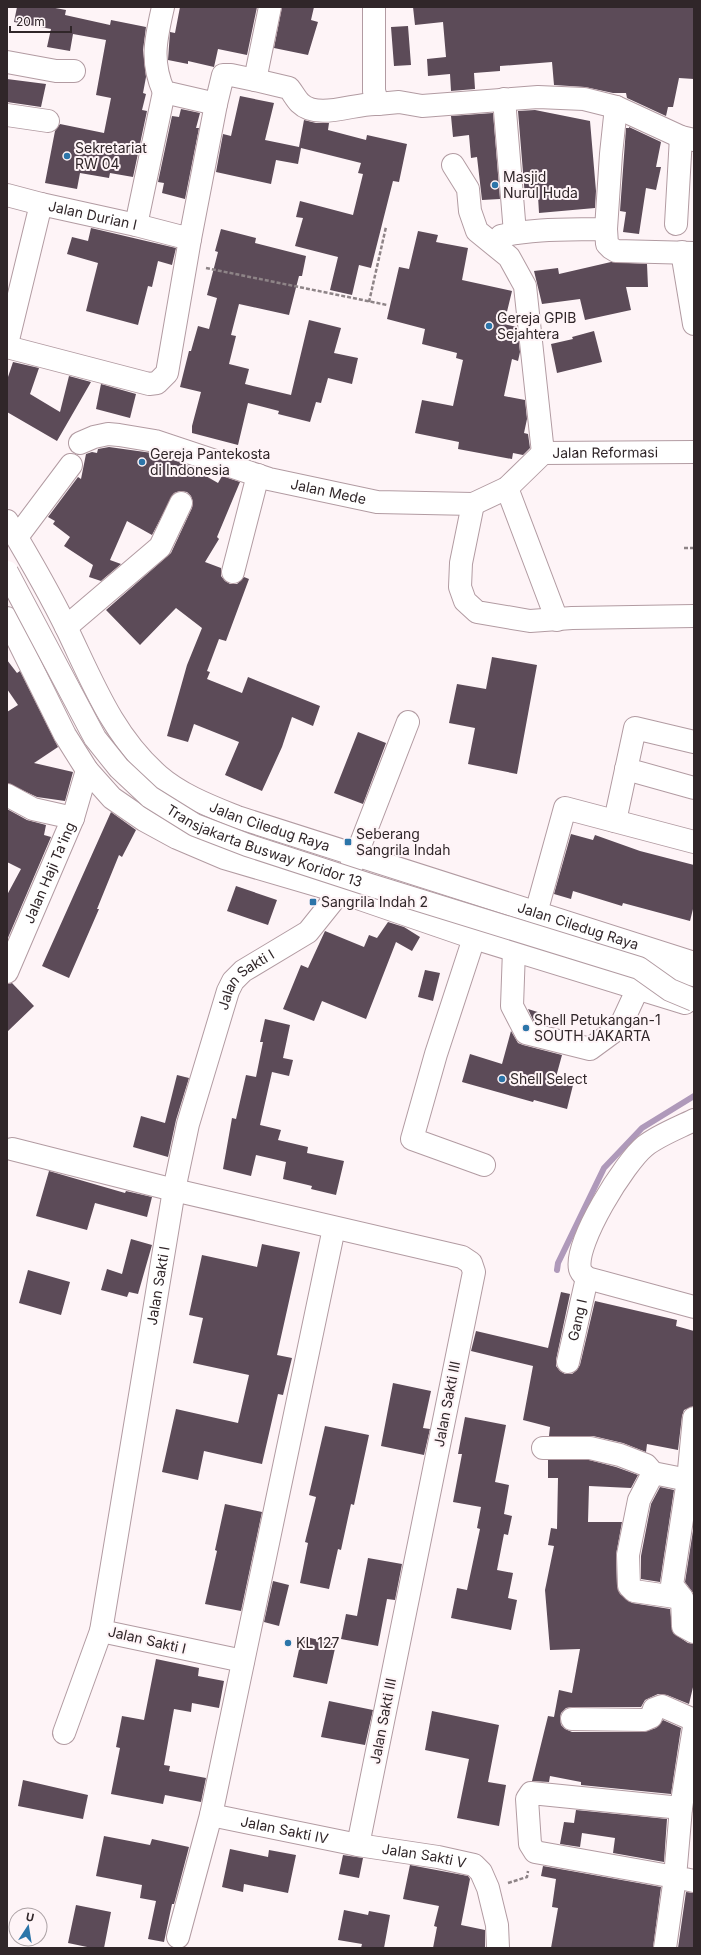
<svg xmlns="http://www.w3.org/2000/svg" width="701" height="1955" font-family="Inter,sans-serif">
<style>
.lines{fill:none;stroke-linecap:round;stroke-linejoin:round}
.stream{stroke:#af99ba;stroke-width:6}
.building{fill:#5c4b58}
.minor-casing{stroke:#b29ba2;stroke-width:24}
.major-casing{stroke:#b29ba2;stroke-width:24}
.path{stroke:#8e8487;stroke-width:2.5;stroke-dasharray:4 2;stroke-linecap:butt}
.minor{stroke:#fff;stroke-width:22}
.major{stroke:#fff;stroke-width:22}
.minor-bridge-casing{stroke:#b29ba2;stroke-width:24;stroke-linecap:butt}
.minor-bridge{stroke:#fff;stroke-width:22}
.poi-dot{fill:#2c75a9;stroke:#fef4f7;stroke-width:1.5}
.labels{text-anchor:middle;stroke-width:4;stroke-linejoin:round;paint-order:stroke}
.poi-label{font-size:14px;fill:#302629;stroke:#fef4f7;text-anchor:start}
.street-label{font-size:14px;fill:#302629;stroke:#fef4f7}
</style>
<rect width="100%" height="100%" fill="#fef4f7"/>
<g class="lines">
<path class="stream" d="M557,1270L558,1263L604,1168L642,1128L694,1096"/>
</g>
<path class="building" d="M17,7H50L66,10L65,15L110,25L111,20L146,27L143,50L146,77L143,93L146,94L142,110L147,111L133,177L110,173L109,178L80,173L77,189L45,183L55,131L60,124L104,133L111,98L96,95L106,40L73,34L70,51L47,47L51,29L14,22Z
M180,7H257L247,55L218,49L214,67L188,61V64L168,60L170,32L175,33Z
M282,7H314L311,20L318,22L308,55L274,48Z
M413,7H694V79L679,78L673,107H668L666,116L627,98L626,93H613L585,87L554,85L552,62L500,66V71L474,73L475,89L451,91L450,74L428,76L427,59L446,57L443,22L415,25Z
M408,26L411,65L394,66L391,27Z
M7,79L46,84L41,107L7,102Z
M240,96L274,103L265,140L299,147L304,120L316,123H329L328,130L366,140L367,135L407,144L399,182L393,181L371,268L359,265L352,295L330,290L338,257L295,246L303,218L296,217L300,201L353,215L363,174L358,173L361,163L301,148L298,164L276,160L271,184L216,172L223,134L231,136Z
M181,109L200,113L196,128H199L185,199L162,193L164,183L158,182L172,116L179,117Z
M535,110L590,121L596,191L595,208L539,213L538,196L525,197L518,111Z
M493,113L500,199L482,200L477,157L471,158L469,135L453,137L451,116Z
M629,127L661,142L656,167H661L656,190L646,188L639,234L623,232L626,212L620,211L626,128H629Z
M91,228L176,248L172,265L158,261L152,287L148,286L138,325L86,311L98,263L67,254L72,237L88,241Z
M221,229L256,238L255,243L306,256L302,276H299L289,315L239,304L231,335L236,336L229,364L249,369L245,384L291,395L309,320L341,328L334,353L358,358L352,384L328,378L321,403L316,402L310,422L278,414L279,411L248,403L238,445L192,433V426L201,392L180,387L189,351H191L198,326L209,329L217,298L207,295L218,252L215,251Z
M418,231L438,235L436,242L468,248L462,280L512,291L504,324L517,327L520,352L518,361L512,359L504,396L525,400L527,419L524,433L528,434L530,448L523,455L513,453L512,459L458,449L459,442L415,433L422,400L453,406L463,360L456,358L457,353L422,344L425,329L387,319L399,267L409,269Z
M611,262L647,264L648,287H626L631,310L585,320L580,299L542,304L534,271L558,268L559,274Z
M594,331L602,362L557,373L551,344L573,339L572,337Z
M13,362L39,368L30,394L60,412L69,376L91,382L57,441L7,412V380Z
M101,384L136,394L130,418L96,409Z
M109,447L152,453L185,464L218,483L222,476L240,482L217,537L219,539L205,562L221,568V576L225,581L230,584H237L244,577L249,579L226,641L219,639L207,671L210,672L207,679L242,693L248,677L320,706L313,726L292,717L282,747L262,791L225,775L239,742L194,724L188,742L167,736L187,665L202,628L176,608L140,645L106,610L171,553L192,508L193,502L191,496L187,492L180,491L174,493L152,535L127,521L110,560L121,564L101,581L89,577L93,565L64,546L70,537L53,524L55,521L48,517L78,477L81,479L86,454L92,452L97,453L98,449Z
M492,657L537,665L517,774L468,764L475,728L449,723L457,684L486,689Z
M7,660L17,673L20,671L58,747L34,763L73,772L65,801L37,797L7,783V712L18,705L7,689Z
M358,732L386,743L363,804L334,793Z
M7,809L27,820L46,825L44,835L51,837L7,940V895L21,869L7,862Z
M111,812L136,830L122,857L119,855L97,909H99L69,978L42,966Z
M571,834L593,840L595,835L640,851L694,865V905L690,921L623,903L622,906L573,891L571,899L554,894Z
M236,886L277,900L268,925L227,911Z
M388,922L404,927L420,937L412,951L396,942L366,1019L322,1001L314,1021L283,1009L301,965L308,968L325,931L364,947L369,935L377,938Z
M425,970L440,973L433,1001L418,997Z
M12,983L34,1006L7,1032V984Z
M528,1009L544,1014L541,1024L534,1022Z
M265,1019L290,1025L283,1058L293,1060L289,1076L272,1072L260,1125L281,1130L278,1140L308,1147L307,1153L344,1161L336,1195L311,1189L312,1186L283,1179L286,1162L256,1155L251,1176L223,1169L232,1118L236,1119L246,1075L256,1077L263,1042H260Z
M511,1031L518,1043L523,1045L562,1055L556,1077L574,1081L567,1109L534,1100L533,1102L462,1082L470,1054L502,1064Z
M177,1075L189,1078L176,1120L168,1157L133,1147L141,1116L165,1123Z
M49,1171L125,1193L126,1191L152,1197L147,1217L95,1203L87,1230L36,1216Z
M131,1239L152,1245L138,1294L129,1292L127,1297L101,1290L107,1269L122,1274Z
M262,1244L300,1252L277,1355L292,1358L283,1395L278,1394L262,1464L204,1451L198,1480L162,1472L176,1409L238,1423L249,1375L193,1363L203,1318L189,1315L202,1255L257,1267Z
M28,1270L70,1282L61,1315L19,1303Z
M561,1292L570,1294L556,1360V1366L560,1371L565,1374H572L577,1370L580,1365L595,1301L677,1320L676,1326L694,1331V1406L684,1410L682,1416L678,1450L647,1444L646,1452L623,1443L593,1436H549L550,1427L523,1420L533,1366L471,1351L476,1331L548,1348Z
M393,1383L431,1391L423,1428L430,1429L424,1455L381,1446Z
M465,1417L506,1425L495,1482L509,1485L504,1514L512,1516L508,1535L504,1534L497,1570L513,1573L508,1598L517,1600L511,1630L451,1618L457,1588L467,1590L480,1529L477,1528L481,1507L453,1502L462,1454H458Z
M325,1426L369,1435L354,1505L351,1504L341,1550L338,1549L329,1589L300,1583L308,1543L305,1542L316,1497L309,1495Z
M548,1460H589L616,1467L638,1475L631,1488L589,1486L588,1522H622L616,1555L617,1586L620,1594L632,1603L670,1609L673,1633L688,1643L694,1644V1683L689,1704L667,1695L658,1694L645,1700L641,1707H572L566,1708L561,1713L560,1718L561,1725L565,1729L572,1732H644L656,1728L663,1720L681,1728L671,1794L581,1785V1782L550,1776L549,1782L532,1781L548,1716L554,1717L559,1690L572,1693L580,1649L550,1650L545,1590L554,1546L548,1545L551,1528L557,1529L558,1478H548Z
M660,1487L674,1490L660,1582L641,1579V1556L651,1504Z
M225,1504L262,1512L241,1611L205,1604L217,1551L215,1550Z
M694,1524V1594L685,1582Z
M368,1558L402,1564L395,1600L387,1599L378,1646L341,1639L346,1614L357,1616Z
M273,1581L289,1585L279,1626L264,1622Z
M302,1636L336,1644L327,1684L293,1677Z
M156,1659L199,1668L198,1676L224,1681L219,1708L192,1703L191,1712L174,1709L164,1765L170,1766L169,1771L206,1778L201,1802L165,1795L163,1804L111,1794L120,1748L116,1747L122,1716L144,1720Z
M329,1701L373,1710L365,1745L321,1737Z
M432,1711L499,1725L488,1782L506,1785L499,1826L457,1818L469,1759L425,1750Z
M23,1780L88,1795L83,1819L18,1806Z
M576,1810L667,1819L664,1862L613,1853L615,1838L582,1833L580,1847L560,1844L564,1822L574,1823Z
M104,1836L150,1845L152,1839L189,1847L174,1904H172L164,1942L148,1939L156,1901L140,1898L142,1885L96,1876Z
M230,1849L268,1857L269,1850L296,1855L288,1893L244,1884L243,1892L222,1887Z
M343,1855L363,1858L359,1878L339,1874Z
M410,1865L468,1876L470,1879L461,1925L485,1930V1948H433L437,1927L434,1926L439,1906L403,1899Z
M543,1866L661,1887L653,1948H551L558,1908L552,1907L556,1879L541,1876Z
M686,1892L694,1893V1948H678Z
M76,1905L111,1912L104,1948H92L68,1943Z
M344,1910L368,1915L369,1911L390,1915L384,1948H361L362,1944L338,1940Z"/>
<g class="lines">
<defs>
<g id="minor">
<path d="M163,7C156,38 150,61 164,92L216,104"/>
<path d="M374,7V91L378,104L399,102L422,106L538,97L584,99L616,107L681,137L694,140"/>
<path d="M7,62L56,71H74"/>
<path d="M255,80L289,88C293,93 296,99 300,103C318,121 357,102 378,104"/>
<path d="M504,99L515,233"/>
<path d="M616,107L611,154L606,229L607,244L611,248L616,251L694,253"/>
<path d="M7,115L48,121"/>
<path id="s1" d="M453,165L468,189L470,211L477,231L509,257L525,286L543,453L694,452"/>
<path d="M7,195L41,204"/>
<path d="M676,224L681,137"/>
<path d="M136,225L164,92"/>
<path d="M501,236C535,228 571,230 606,229"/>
<path d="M682,252L694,324"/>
<path id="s2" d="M7,344L41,204L136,225L190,239L216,104L223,75H231L255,80L270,7"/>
<path d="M7,347L149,384L157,383L167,373L190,239"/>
<path id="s3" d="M80,443L94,437L108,434L119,435L155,441L269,479L377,502L473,504L507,488L543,453"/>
<path d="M507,488L557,620"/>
<path d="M473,504L461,563L460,587L465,601L477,612L530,621L572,618L694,616"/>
<path d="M17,537L71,465"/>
<path d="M233,572L258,475"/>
<path d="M66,627L160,547L181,503"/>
<path d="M626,769L694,788"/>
<path d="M7,795L33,809L73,818"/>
<path d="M615,821L635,728L694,742"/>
<path d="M536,913L565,808L694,842"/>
<path d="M474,938L436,1054L412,1139L484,1165"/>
<path d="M514,950L512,1006L526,1033L590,1049L620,1027L638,988"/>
<path d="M639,968L694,975"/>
<path id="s4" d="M7,972L73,818L87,770"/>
<path d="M694,1120C678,1128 659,1135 645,1146C625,1162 574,1243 580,1269C581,1273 584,1275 587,1278L694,1307"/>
<path d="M12,1149L174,1190L462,1257L471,1263L474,1272L358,1845"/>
<path id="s5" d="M568,1362L587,1278"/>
<path d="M694,1418L688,1480L672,1585L682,1598L683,1626L694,1632"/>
<path d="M543,1448H590L620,1455L646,1465L653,1473L688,1480"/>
<path d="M653,1473L639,1500L628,1555L629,1586L634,1591L682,1598"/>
<path id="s6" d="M243,1661L101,1631L174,1190L188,1124L228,991L233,981L243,971L308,932L340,892L356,856L408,722"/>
<path d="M572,1719L644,1720L651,1717L654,1709L662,1706L694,1720"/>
<path d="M694,1727L681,1808L675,1877L694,1881"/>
<path d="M64,1733L101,1631"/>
<path id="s7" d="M211,1815L358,1845L438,1857L474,1865L481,1872L488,1888L497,1925L498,1948"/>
<path d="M178,1937L211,1815L334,1228"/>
<path d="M665,1948L675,1877L535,1852L530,1844L527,1799L531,1793L681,1808"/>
</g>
<g id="major">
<path id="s8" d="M7,521C28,556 49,592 67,629C93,683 113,736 159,776C181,795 210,806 237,817L694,963"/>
<path d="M7,618L65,735L87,770L112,798L144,820L177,838L224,858L340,892L474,938L685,1003"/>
</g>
</defs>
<use href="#minor" class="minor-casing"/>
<use href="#major" class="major-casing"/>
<path class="path" d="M206,268L387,305
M369,302L386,227
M684,548H694
M508,1883L527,1877L528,1871"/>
<use href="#minor" class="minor"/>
<use href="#major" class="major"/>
<defs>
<g id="minor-bridge">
<path id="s9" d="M7,572L95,738L119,768L150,797L195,825L247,845L370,885L639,968L670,990L694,1000"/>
</g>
</defs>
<use href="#minor-bridge" class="minor-bridge-casing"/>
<use href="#minor-bridge" class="minor-bridge"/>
</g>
<g class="poi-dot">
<circle cx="67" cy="156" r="4"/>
<circle cx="495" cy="185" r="4"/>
<circle cx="489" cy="326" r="4"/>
<circle cx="142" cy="462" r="4"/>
<rect x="344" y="838" width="8" height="8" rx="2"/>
<rect x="309" y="898" width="8" height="8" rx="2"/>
<circle cx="526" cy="1028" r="4"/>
<circle cx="502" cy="1079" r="4"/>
<circle cx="288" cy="1643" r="4"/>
</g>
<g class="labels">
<g class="poi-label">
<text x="75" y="153">Sekretariat<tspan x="75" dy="16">RW 04</tspan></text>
<text x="503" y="182">Masjid<tspan x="503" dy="16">Nurul Huda</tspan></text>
<text x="497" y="323">Gereja GPIB<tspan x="497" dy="16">Sejahtera</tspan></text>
<text x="150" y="459">Gereja Pantekosta<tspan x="150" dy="16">di Indonesia</tspan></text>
<text x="356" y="839">Seberang<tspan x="356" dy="16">Sangrila Indah</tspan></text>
<text x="321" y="907">Sangrila Indah 2</text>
<text x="534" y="1025">Shell Petukangan-1<tspan x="534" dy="16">SOUTH JAKARTA</tspan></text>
<text x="510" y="1084">Shell Select</text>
<text x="296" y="1648">KL 127</text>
</g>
<g class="street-label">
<text dy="5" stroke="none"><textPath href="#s2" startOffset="197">Jalan Durian I</textPath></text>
<text dy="5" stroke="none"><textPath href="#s1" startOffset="376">Jalan Reformasi</textPath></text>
<text dy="5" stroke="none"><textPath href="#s3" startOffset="258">Jalan Mede</textPath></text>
<text dy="5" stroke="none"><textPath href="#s8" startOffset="421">Jalan Ciledug Raya</textPath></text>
<text dy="5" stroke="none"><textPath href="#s9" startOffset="394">Transjakarta Busway Koridor 13</textPath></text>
<text dy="5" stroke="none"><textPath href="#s4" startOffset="108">Jalan Haji Ta'ing</textPath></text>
<text dy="5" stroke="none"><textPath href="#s8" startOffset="745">Jalan Ciledug Raya</textPath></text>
<text dy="5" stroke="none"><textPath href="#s6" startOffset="819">Jalan Sakti I</textPath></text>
<text dy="5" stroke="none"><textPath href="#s6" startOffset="495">Jalan Sakti I</textPath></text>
<text dy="5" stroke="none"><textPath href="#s5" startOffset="43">Gang I</textPath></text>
<text transform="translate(447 1404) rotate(-79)" y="5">Jalan Sakti III</text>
<text transform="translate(147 1640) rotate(13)" y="5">Jalan Sakti I</text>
<text transform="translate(383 1721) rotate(-79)" y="5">Jalan Sakti III</text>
<text dy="5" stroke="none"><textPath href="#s7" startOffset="75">Jalan Sakti IV</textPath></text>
<text dy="5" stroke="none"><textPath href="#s7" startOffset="217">Jalan Sakti V</textPath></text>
</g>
</g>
<rect width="701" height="1955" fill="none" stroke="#302629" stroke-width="16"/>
<g transform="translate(28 1927) rotate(12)"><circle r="19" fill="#fef4f7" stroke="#aca2a5"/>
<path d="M0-3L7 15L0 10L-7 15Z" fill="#2c75a9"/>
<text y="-6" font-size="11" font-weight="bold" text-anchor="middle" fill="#302629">U</text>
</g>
<path d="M10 26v6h61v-6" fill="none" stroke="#302629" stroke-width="2"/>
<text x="16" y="26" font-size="12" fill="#302629" stroke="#fef4f7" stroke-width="3" paint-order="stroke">20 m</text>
</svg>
